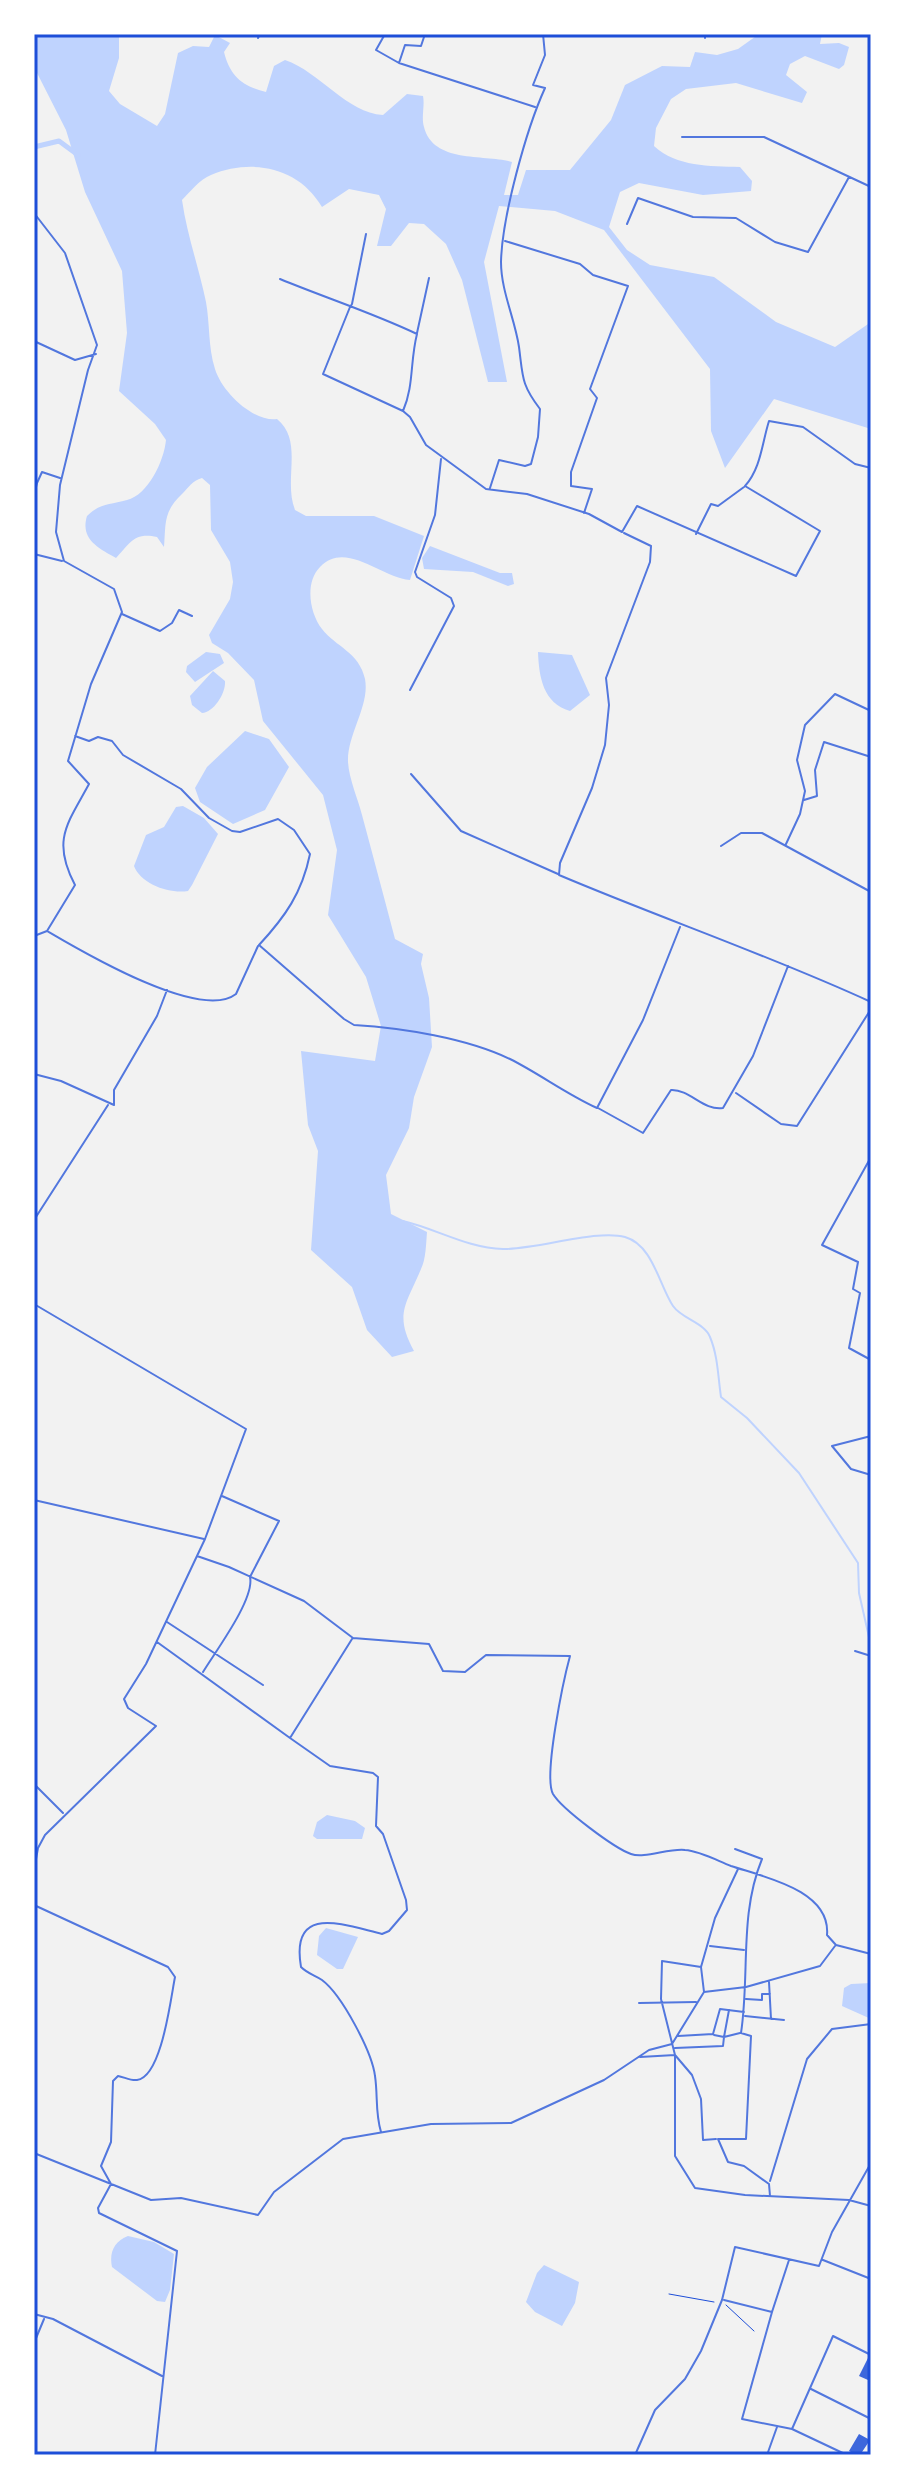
<svg xmlns="http://www.w3.org/2000/svg" width="905" height="2489" font-family="'Fira Sans Condensed',sans-serif">
<style>
.water{fill:#bfd3fe}
.lines{fill:none;stroke-linecap:round;stroke-linejoin:round}
.stream{stroke:#bfd3fe;stroke-width:2}
.canal{stroke:#bfd3fe;stroke-width:5}
.building{fill:#3d67dc}
.path{stroke:#1d4ed8;stroke-width:1}
.minor{stroke:#5277de;stroke-width:2}
.neatline{fill:none;stroke:#1d4ed8;stroke-width:3}
</style>
<rect width="100%" height="100%" fill="#f2f2f2"/>
<path class="water" d="M34,34L119,37V58L109,91L120,104L157,126L165,114L178,53L193,46L209,47L215,35L230,43L224,52C230,76 242,86 266,92L274,66L285,60C320,72 347,113 383,115L407,94L423,96C425,106 421,117 424,127C433,164 486,154 512,162L504,195H518L526,170H570L611,120L625,85L662,66L690,67L695,52L717,55L738,49L759,34H822L820,44L839,43L849,47L844,65L839,69L805,56L790,64L786,75L807,92L802,103L736,83L686,89L671,99L656,128L654,146C677,167 709,166 740,167L752,181L751,191L703,195L639,183L620,192L609,227L627,250L650,265L714,277L776,322L835,347L871,322V429L774,399L725,468L711,431L710,369L604,230L555,211L499,206L484,262L507,382H488L462,280L446,244L424,224L409,223L391,246H377L386,209L379,195L349,189L322,207C299,167 252,158 211,175C200,179 190,192 182,200C187,235 199,268 206,302C210,324 208,347 215,369C222,392 253,422 277,419C304,441 283,480 295,510L306,516H374L424,536L410,580C381,578 346,540 320,567C305,582 309,612 322,629C336,647 359,652 365,679C370,706 347,734 348,762C349,779 358,799 362,815C373,856 384,897 395,939L423,954L421,964L429,998L432,1047L414,1097L409,1128L386,1175L391,1214L427,1232C426,1244 426,1259 421,1269C406,1305 394,1314 414,1351L392,1357L367,1330L352,1287L311,1250L318,1151L308,1125L301,1051L375,1061L381,1026L366,977L328,915L337,850L323,795L263,721L254,680L228,653L212,643L209,635L230,599L233,582L230,562L211,530L210,485L202,478C192,481 189,487 182,494C163,512 166,523 164,547L157,537C133,532 130,544 116,558C98,548 80,539 87,516C100,503 110,505 127,500C148,495 164,461 166,440L155,424L119,391L127,333L122,271L85,192L66,130L34,67Z
M430,546L500,573H512L514,584L508,586L473,572L424,569L422,558Z
M206,652L220,654L224,663L195,682L186,672L187,666Z
M538,652L572,655L590,695L570,711C543,703 539,677 538,652Z
M213,671L225,681C226,693 214,712 202,713L192,705L190,696Z
M245,731L269,739L289,767L265,810L233,824L200,802L195,788L207,767Z
M183,806L204,818L218,834L192,885L188,891C169,894 141,884 134,866L146,835L164,827L176,807Z
M327,1815L355,1821L365,1828L362,1839H317L313,1836L317,1822Z
M326,1928L358,1937L343,1969H337L317,1955L319,1936Z
M871,1983V2019L842,2006L844,1988L851,1984Z
M128,2236L154,2242L174,2254L170,2290L165,2302L157,2301L112,2267C109,2253 114,2241 128,2236Z
M544,2265L579,2282L575,2303L562,2326L535,2312L526,2302L537,2273Z"/>
<g class="lines">
<path class="stream" d="M403,1221C437,1229 467,1248 503,1249C536,1250 596,1229 625,1237C653,1245 659,1285 673,1306C682,1319 705,1323 710,1337C718,1356 718,1377 721,1397L747,1418L799,1473L858,1563L859,1593L871,1646"/>
<path class="canal" d="M34,147L59,141L78,155"/>
</g>
<path class="building" d="M869,2356L871,2373L868,2380L859,2376Z
M859,2434L870,2440L860,2455H856L849,2451Z"/>
<g class="lines">
<path class="path" d="M669,2294L714,2302
M726,2305L754,2331"/>
<path class="minor" d="M385,34L376,50L399,63L405,45L421,46L425,34
M258,38L260,34
M705,38V34
M399,63L535,107
M682,137H764L871,187
M34,213L65,253L97,345L88,370L60,485L56,532L64,561L114,589L122,612L91,684L68,761L89,784C68,823 51,840 75,885L47,931
M627,224L638,198L693,217L736,218L775,242L808,252L849,177
M505,241L580,264L593,275L628,286L590,389L597,398L571,472V486L592,489L584,513
M280,279C326,298 373,313 417,334C410,361 414,386 403,411L323,374L350,307L352,304L366,234
M417,333L429,278
M34,341L75,360L96,354
M403,411L410,417L426,445L486,489L527,494L589,514L622,532L637,506L796,576L820,531L745,486C761,468 762,443 769,421L803,427L855,464L871,468
M34,482L37,483L34,495
M37,483L42,472L60,478
M490,488L499,460L525,466L531,464L538,437L540,409C521,384 523,377 519,347C515,319 501,291 501,262C502,217 526,130 545,88L533,85L545,55L543,34
M624,533L651,546L650,562L606,678L609,705L605,745L592,788L560,863L559,875C663,919 769,955 871,1002
M696,534L711,504L718,506L744,487
M34,554L62,561
M122,614L160,631L172,623L179,610L192,616
M410,690L454,606L451,598L417,577L415,572L435,515L441,459
M75,736L89,741L98,737L112,741L123,755L181,789L209,818L232,831L240,832L278,819L294,830L310,854C302,893 285,917 259,945L344,1019L354,1025C403,1028 466,1038 510,1059C540,1074 566,1094 597,1108L643,1020L680,927
M411,774L461,831L558,874
M804,800L817,796L815,770L824,742L871,757
M786,844L800,814L805,791L797,760L805,725L835,694L871,711
M721,846L741,833H762L871,892
M34,936L47,931C81,951 200,1022 236,994L258,946
M34,1074L61,1081L114,1105V1090L157,1016L167,990
M736,1093L781,1124L797,1126L871,1009
M598,1108L643,1133L671,1090C690,1089 703,1111 723,1108L753,1056L788,966
M871,1157L822,1245L858,1262L853,1289L860,1293L849,1348L871,1360
M34,1220L108,1105
M34,1304L246,1429L205,1539L146,1664L124,1699L128,1708L156,1726L45,1835L38,1848L34,1870
M871,1436L832,1446L851,1469L871,1475
M34,1500L204,1539
M197,1556L229,1567L304,1601L353,1638L429,1644L443,1671L465,1672L486,1655L570,1656C564,1678 543,1776 553,1794C562,1809 614,1848 631,1854C644,1859 669,1848 685,1850C700,1851 716,1860 731,1866C764,1877 831,1890 827,1935L836,1945L871,1954
M167,1622L263,1685
M157,1642L290,1738L352,1639
M855,1651L871,1656
M203,1672C215,1652 255,1599 250,1577L279,1521L222,1496
M290,1738L330,1766L373,1773L378,1777L376,1826L383,1834L406,1900L407,1910L389,1931L382,1934C344,1925 290,1903 301,1967C308,1974 315,1975 322,1980C342,1995 372,2052 375,2076C378,2096 375,2112 381,2132
M34,1784L63,1813
M735,1849L762,1859C739,1915 750,1974 741,2033L751,2036L746,2139H718L728,2162L744,2166L769,2184L770,2196
M34,1905L168,1967L175,1977C171,1996 162,2077 137,2080C131,2081 124,2077 118,2076L113,2081L111,2142L101,2166L111,2184L98,2208L99,2213L177,2251L155,2455
M710,1946L744,1950
M701,1967L715,1918L738,1869
M769,1982L771,2019
M746,1999L762,2000V1994H770
M639,2003L696,2002
M745,2016L784,2020
M714,2035L724,2037L729,2010
M678,2036L713,2034L720,2009L744,2012
M675,2048L723,2046L724,2037L740,2033
M640,2057L675,2055L661,1999L662,1961L701,1967L704,1992
M716,2139L703,2140L701,2099L692,2075L675,2055V2156L695,2188L745,2195L849,2200L871,2206
M34,2153L151,2200L181,2198L258,2215L274,2192L343,2139L431,2124L511,2123L604,2080L649,2050L672,2044L704,1992L746,1987L820,1966L835,1946
M770,2181L807,2059L832,2029L871,2024
M823,2260L871,2279
M724,2300L772,2312L789,2260
M772,2312L742,2419L792,2429
M34,2314L53,2319L162,2376
M34,2343L44,2319
M811,2389L871,2419
M635,2455L655,2410L685,2379L701,2351L722,2300L735,2247L819,2266L832,2232L871,2163
M767,2455L777,2427
M847,2455L792,2429L833,2336L871,2355"/>
</g>
<rect width="905" height="2489" fill="none" stroke="#ffffff" stroke-width="72"/>
<rect x="36" y="36" width="833" height="2417" class="neatline"/>
</svg>
